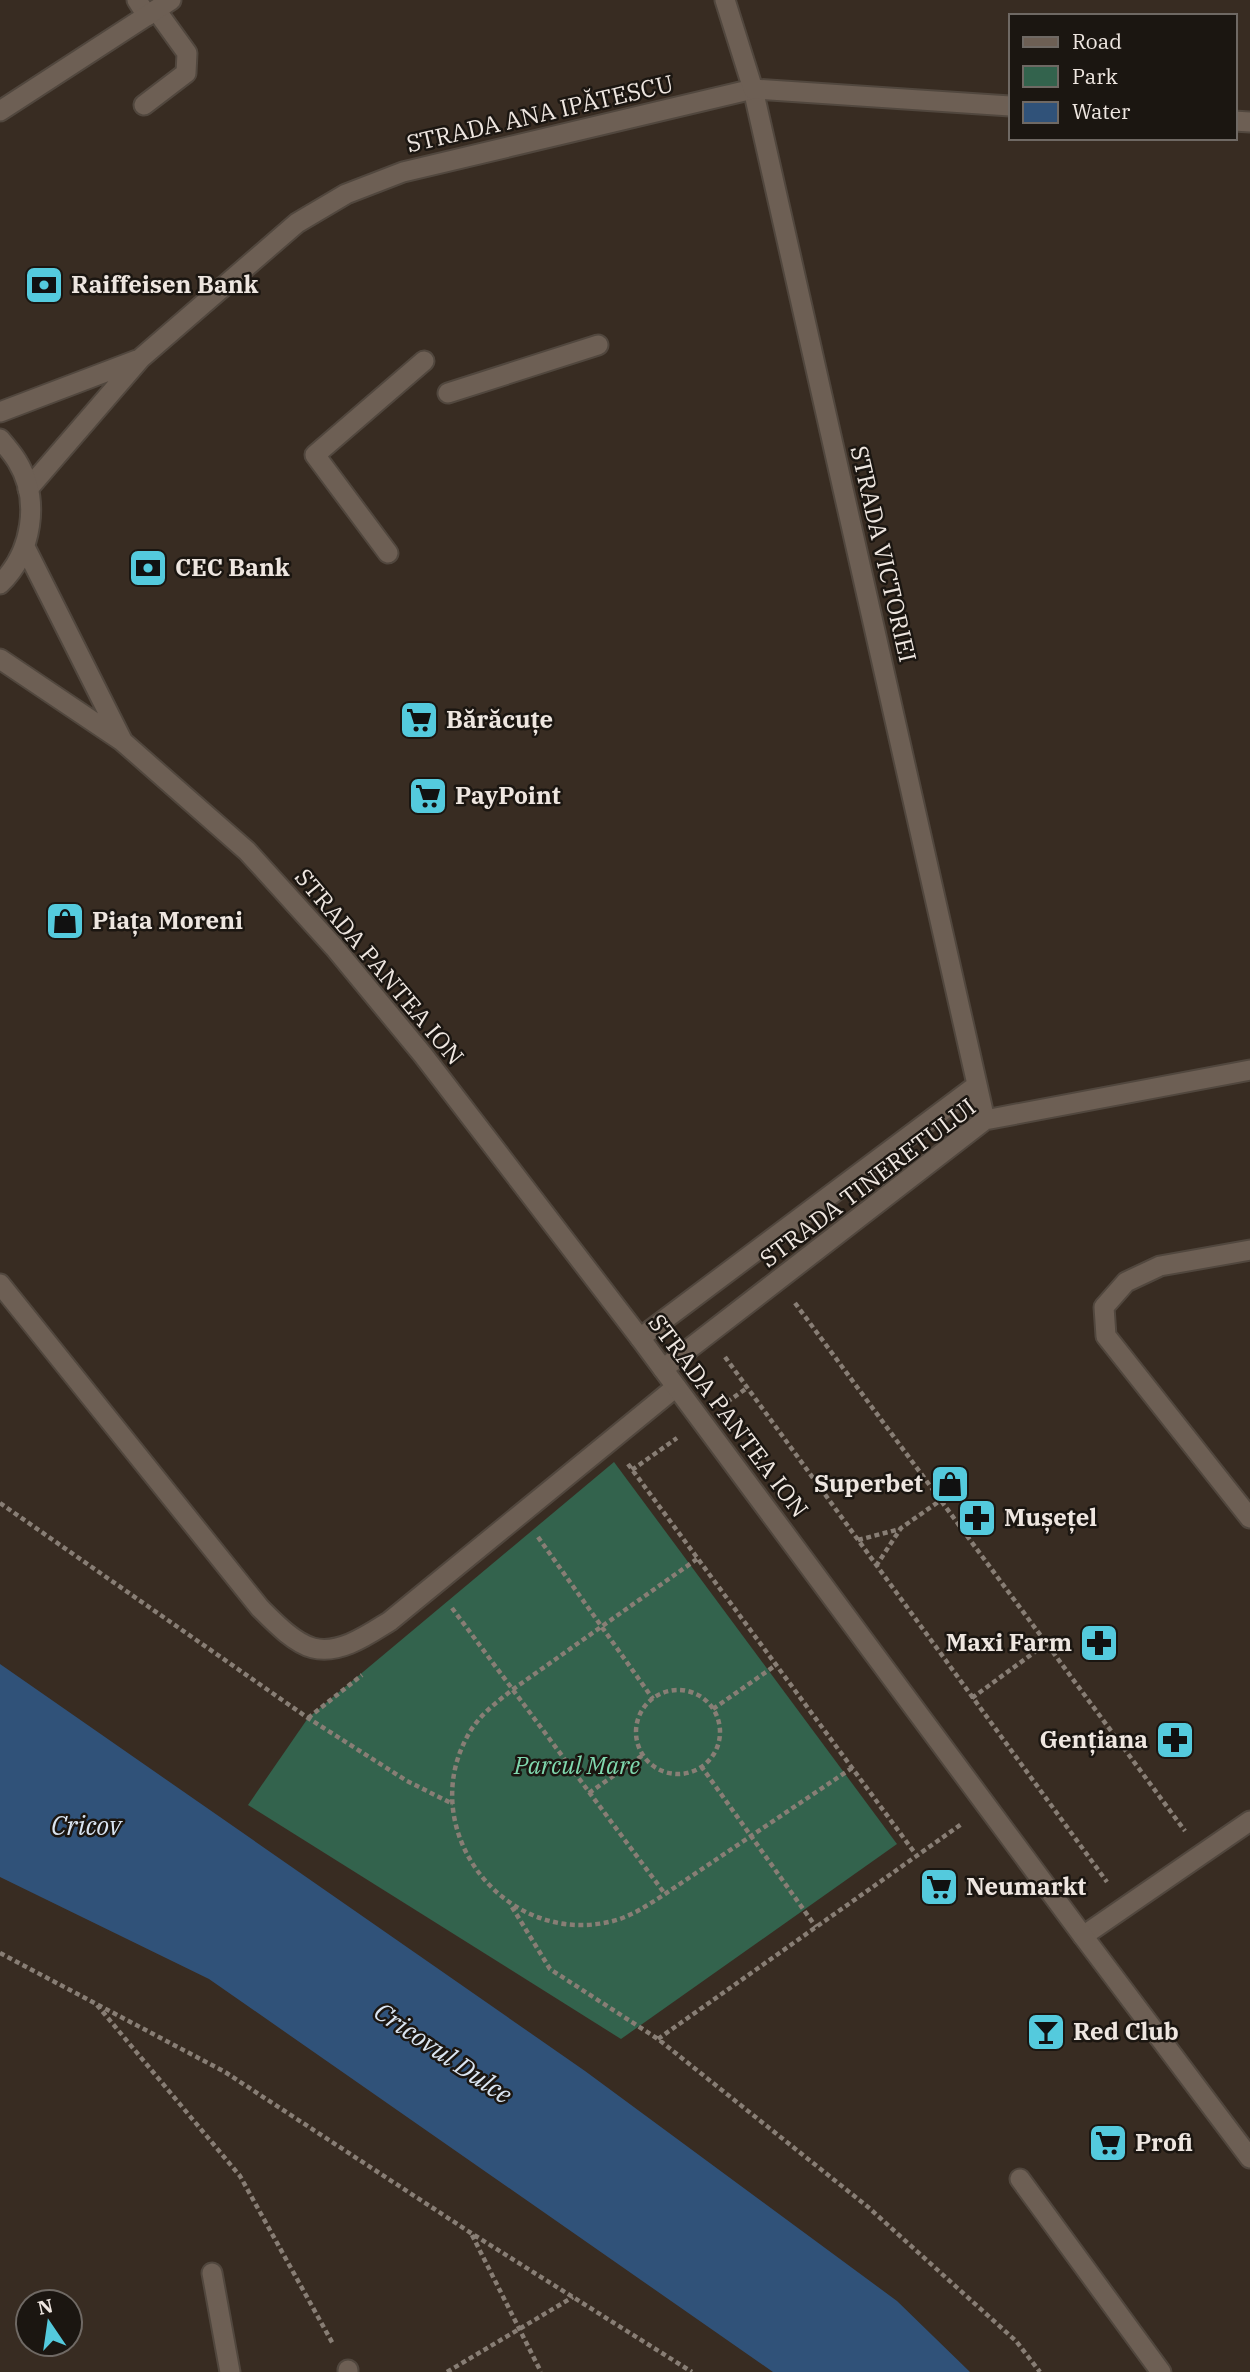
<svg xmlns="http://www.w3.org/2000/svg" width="1250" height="2372" font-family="'IBM Plex Serif',serif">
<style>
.green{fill:#33634d}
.water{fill:#305279}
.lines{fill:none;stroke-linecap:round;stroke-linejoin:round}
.service-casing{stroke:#51473e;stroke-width:23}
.minor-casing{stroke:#51473e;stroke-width:23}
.tertiary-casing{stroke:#51473e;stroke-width:23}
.secondary-casing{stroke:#51473e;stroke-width:23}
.path{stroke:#887e75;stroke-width:4.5;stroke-dasharray:5 3.5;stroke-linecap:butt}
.service{stroke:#6d5f54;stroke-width:19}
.minor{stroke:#6d5f54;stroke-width:19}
.tertiary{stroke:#6d5f54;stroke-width:19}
.secondary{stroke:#6d5f54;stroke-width:19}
.labels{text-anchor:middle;stroke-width:5;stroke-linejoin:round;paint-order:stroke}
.street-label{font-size:24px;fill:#eee6e0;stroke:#1b1611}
.poi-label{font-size:24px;font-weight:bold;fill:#eee6e0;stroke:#1b1611;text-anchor:start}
.park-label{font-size:24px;font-style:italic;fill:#80d8ae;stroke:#1b1611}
.water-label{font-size:26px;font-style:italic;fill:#dae5f2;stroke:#1b1611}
</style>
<rect width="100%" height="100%" fill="#382c22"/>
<path class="green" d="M614,1462L897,1844L621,2039L248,1805L308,1718Z"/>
<path class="water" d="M0,1664L585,2071L897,2301L970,2372H773L209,1979L0,1877Z"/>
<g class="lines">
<defs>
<path id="service" d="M137,0L147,16
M144,105L186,73L187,53L156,10
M448,393L598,345
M388,553L315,455L424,361
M0,1284L260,1608C274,1622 294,1643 313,1648C340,1655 369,1634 390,1621L676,1387
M1020,2179L1161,2372
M348,2370V2372"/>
<path id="minor" d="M753,89L985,1120
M0,111L171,0
M1250,1250L1160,1266L1126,1282L1104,1307L1106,1336L1250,1518
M640,1338L977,1085
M663,1369L985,1120L1250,1070
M1083,1936L1250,1821
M212,2273L230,2372"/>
<path id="tertiary" d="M0,412L137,360
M28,489L141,358L297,223L346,194L403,172L753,89"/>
<path id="secondary" d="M725,0L753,89L1010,106
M1234,121L1250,122
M0,439C6,446 12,453 17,461C41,500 32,553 0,584
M25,547L122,740
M0,659L122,741L247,851L334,947L423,1055L640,1338L1083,1936L1250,2158"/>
</defs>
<use href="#service" class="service-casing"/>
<use href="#minor" class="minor-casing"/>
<use href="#tertiary" class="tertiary-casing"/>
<use href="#secondary" class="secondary-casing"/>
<path class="path" d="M795,1303L1185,1831
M725,1357L1107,1882
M727,1402L747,1388
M628,1464L917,1856
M632,1470L677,1438
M0,1503L308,1718L407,1781L453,1804
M538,1537L653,1699
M858,1540L900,1529
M697,1559L512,1690C497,1702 482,1713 471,1730C411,1827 504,1949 613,1921C632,1916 648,1905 665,1894L852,1768
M876,1566L901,1528L941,1500
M452,1608L665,1894
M636 1732a42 42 0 1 1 84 0a42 42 0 1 1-84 0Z
M972,1698L1047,1643
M713,1709L776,1665
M308,1718L362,1675
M701,1766L816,1927
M589,1793L643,1755
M512,1907L550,1969L658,2039L868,2207L1016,2341L1040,2372
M0,1953L225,2072L471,2233L692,2372
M97,2005L240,2176L333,2344
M658,2039L963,1823
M472,2235L541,2372
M447,2372L573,2297"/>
<use href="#service" class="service"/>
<use href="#minor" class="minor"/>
<use href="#tertiary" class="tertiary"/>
<use href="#secondary" class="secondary"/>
</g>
<defs>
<symbol id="bank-square" viewBox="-11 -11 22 22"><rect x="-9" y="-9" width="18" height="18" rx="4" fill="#54cadd" stroke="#1b1611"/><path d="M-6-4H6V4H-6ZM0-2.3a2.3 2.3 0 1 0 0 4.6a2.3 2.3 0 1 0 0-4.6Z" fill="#111"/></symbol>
<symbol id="supermarket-square" viewBox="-11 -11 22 22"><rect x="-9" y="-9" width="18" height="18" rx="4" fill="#54cadd" stroke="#1b1611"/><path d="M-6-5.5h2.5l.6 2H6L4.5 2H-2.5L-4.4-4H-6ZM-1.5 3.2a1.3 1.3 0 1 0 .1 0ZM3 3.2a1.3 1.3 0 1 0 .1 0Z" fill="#111"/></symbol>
<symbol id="shop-square" viewBox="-11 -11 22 22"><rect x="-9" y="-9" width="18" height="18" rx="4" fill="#54cadd" stroke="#1b1611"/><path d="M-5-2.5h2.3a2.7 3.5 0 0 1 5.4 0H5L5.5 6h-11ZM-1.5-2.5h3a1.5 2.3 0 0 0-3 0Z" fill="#111"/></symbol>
<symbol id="pharmacy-square" viewBox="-11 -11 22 22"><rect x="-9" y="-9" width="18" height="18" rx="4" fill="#54cadd" stroke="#1b1611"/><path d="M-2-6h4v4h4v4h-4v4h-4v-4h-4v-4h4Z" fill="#111"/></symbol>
<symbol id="bar-square" viewBox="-11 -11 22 22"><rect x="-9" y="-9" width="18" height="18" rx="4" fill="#54cadd" stroke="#1b1611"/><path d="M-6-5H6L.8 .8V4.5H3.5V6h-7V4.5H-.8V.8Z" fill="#111"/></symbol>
</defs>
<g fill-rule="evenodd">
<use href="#bank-square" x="22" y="263" width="44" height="44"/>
<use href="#bank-square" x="126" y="546" width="44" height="44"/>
<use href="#supermarket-square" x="397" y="698" width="44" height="44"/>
<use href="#supermarket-square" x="406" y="774" width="44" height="44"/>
<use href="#shop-square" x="43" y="899" width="44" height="44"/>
<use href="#shop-square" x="928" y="1462" width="44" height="44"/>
<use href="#pharmacy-square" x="955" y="1496" width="44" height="44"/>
<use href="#pharmacy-square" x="1077" y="1621" width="44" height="44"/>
<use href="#pharmacy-square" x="1153" y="1718" width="44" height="44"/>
<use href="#supermarket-square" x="917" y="1865" width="44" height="44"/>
<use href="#bar-square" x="1024" y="2010" width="44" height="44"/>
<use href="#supermarket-square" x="1086" y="2121" width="44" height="44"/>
</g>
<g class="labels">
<g class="street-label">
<text transform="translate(540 114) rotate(-13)" y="8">STRADA ANA IPĂTESCU</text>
<text transform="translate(883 554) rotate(77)" y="8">STRADA VICTORIEI</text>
<text transform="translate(379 967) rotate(50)" y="8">STRADA PANTEA ION</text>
<text transform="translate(868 1183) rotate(-37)" y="8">STRADA TINERETULUI</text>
<text transform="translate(728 1416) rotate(53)" y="8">STRADA PANTEA ION</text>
</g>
<g class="poi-label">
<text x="71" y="293">Raiffeisen Bank</text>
<text x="175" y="576">CEC Bank</text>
<text x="446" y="728">Bărăcuțe</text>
<text x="455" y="804">PayPoint</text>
<text x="92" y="929">Piața Moreni</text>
<text x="923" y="1492" text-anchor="end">Superbet</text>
<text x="1004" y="1526">Mușețel</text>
<text x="1072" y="1651" text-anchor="end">Maxi Farm</text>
<text x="1148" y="1748" text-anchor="end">Gențiana</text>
<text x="966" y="1895">Neumarkt</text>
<text x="1073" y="2040">Red Club</text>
<text x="1135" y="2151">Profi</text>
</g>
<g class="park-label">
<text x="577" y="1774">Parcul Mare</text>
</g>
<g class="water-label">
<text x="86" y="1835">Cricov</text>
<text transform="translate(443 2053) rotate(34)" y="9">Cricovul Dulce</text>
</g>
</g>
<rect x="1009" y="14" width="228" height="126" fill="#1b1611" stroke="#6f6964" stroke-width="2"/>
<rect x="1023" y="37" width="35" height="10" fill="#6d5f54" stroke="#6f6964" stroke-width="2"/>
<text x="1072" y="49" font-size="21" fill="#eee6e0">Road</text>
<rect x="1023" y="66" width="35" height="21" fill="#33634d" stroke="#6f6964" stroke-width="2"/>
<text x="1072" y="84" font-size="21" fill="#eee6e0">Park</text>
<rect x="1023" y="102" width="35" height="21" fill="#305279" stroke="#6f6964" stroke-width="2"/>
<text x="1072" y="119" font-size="21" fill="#eee6e0">Water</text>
<g transform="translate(49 2323) rotate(347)"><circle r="33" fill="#1b1611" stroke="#6f6964" stroke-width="2"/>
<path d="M0-5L12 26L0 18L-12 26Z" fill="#54cadd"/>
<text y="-10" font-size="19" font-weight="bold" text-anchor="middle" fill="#eee6e0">N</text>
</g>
</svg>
